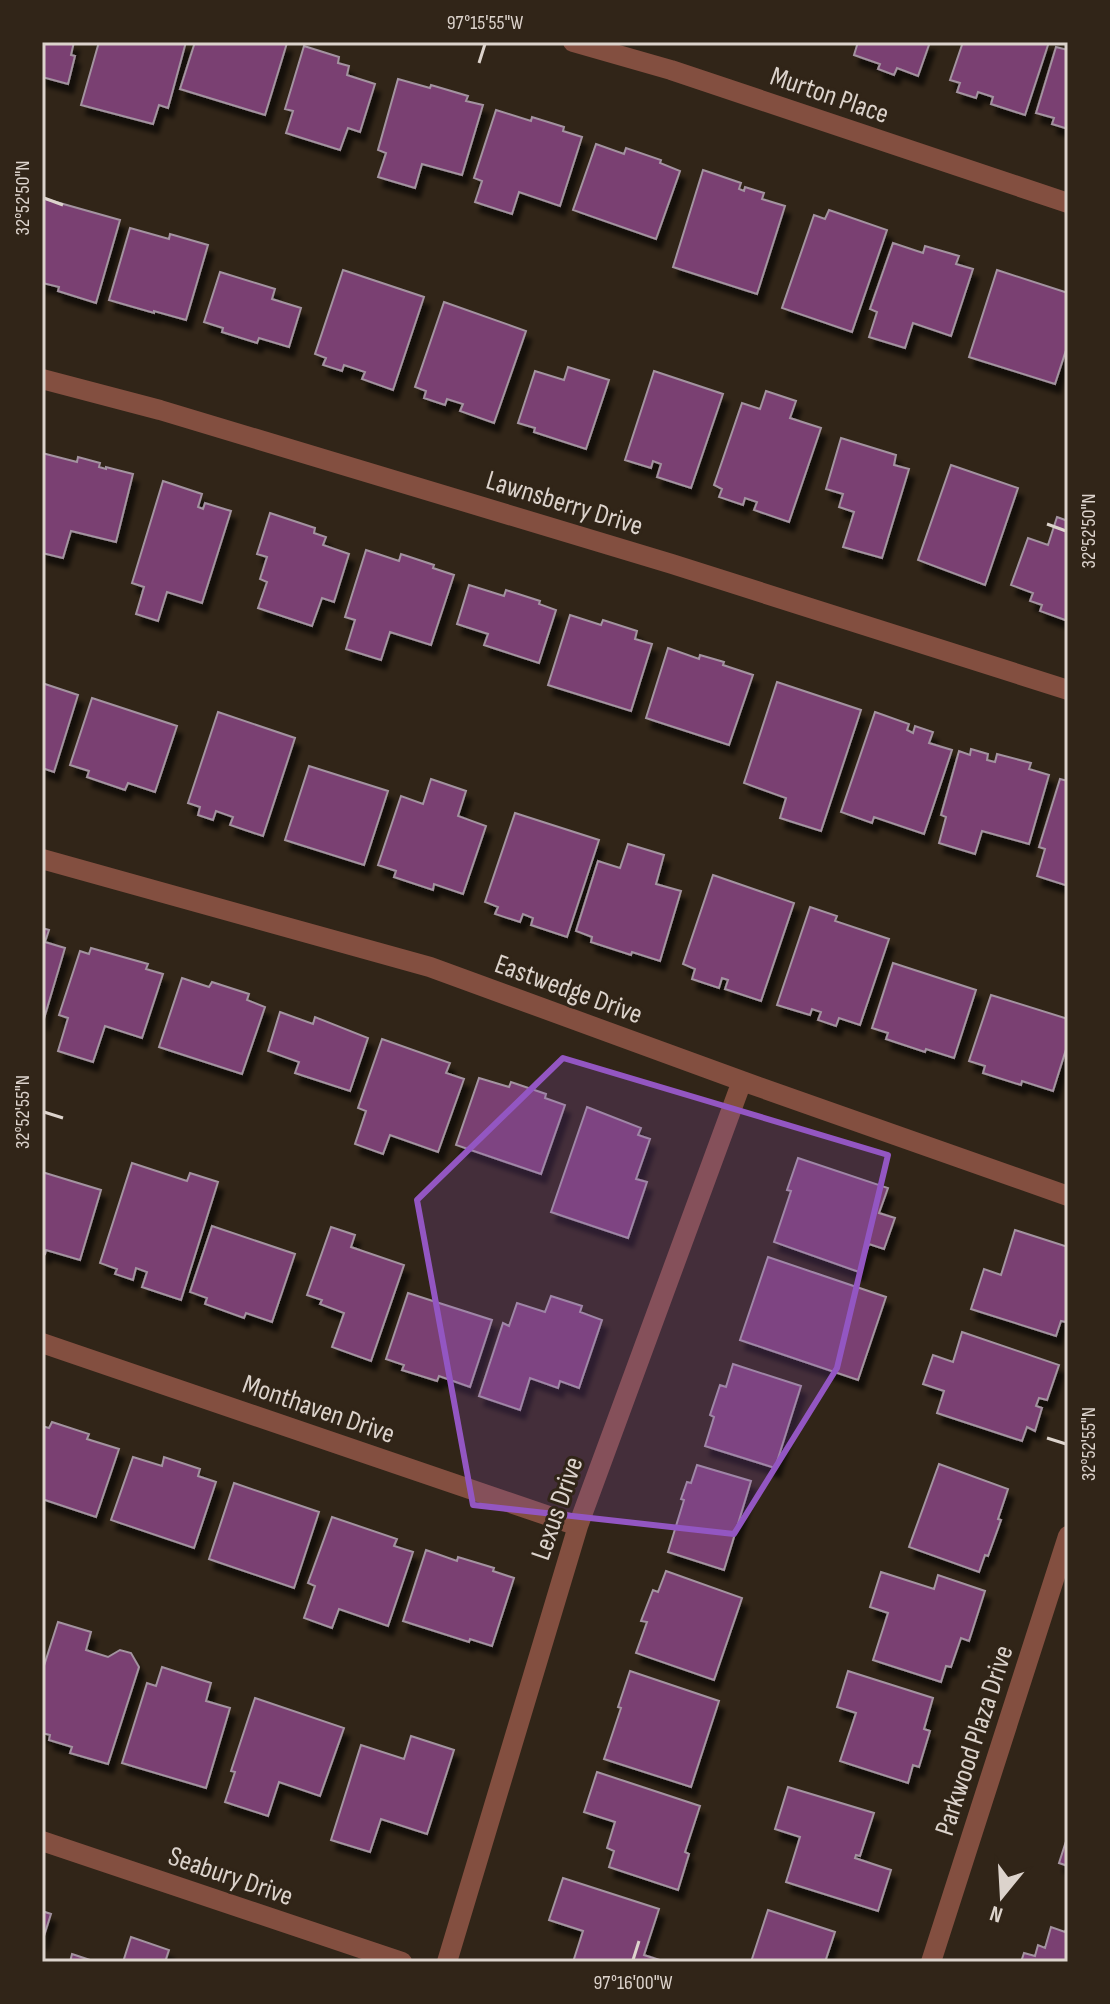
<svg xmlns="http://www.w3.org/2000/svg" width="1110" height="2004" font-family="'Sofia Sans Condensed',sans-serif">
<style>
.building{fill:#7a4072;stroke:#a393a0;stroke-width:2;filter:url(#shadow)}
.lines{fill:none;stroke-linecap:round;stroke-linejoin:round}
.minor{stroke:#834f40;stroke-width:20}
.marked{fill:#9356c2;fill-opacity:0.2;stroke:#9356c2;stroke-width:6;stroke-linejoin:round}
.ticks{fill:none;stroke:#dcd3cc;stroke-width:3}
.labels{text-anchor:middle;stroke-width:6;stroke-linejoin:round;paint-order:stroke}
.street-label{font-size:28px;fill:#dcd3cc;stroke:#312518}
.neatline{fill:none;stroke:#dcd3cc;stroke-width:3}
.ticks-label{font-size:20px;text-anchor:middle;fill:#dcd3cc}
</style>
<defs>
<filter id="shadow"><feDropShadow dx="5" dy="9" stdDeviation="2" flood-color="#0009"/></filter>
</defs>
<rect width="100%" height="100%" fill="#312518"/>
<path class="building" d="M42,42H74L71,55L75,56L68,84L42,77Z
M99,42H186L168,108L159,105L153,124L81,105Z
M195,42L287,43L265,115L180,89Z
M858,42H930L918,76L897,68L894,75L878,69L880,64L854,55Z
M963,42H1049L1025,115L991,104L993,97L978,92L976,98L957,92L960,83L950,80Z
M304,46L339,57L338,63L349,66L347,75L375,84L360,132L348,128L340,150L286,133L293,111L285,109Z
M1056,47L1068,50V129L1052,124L1054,118L1036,113Z
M398,79L430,88L431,85L468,96L466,101L483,105L462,175L422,164L415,188L378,177L386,153L378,150Z
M496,110L531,121L532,117L564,127L563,131L582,137L560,206L519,192L512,214L475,202L482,181L474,178Z
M596,144L624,154L626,148L661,160L660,163L680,171L656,239L573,210Z
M703,170L741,183L739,189L744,191L745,187L764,193L762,199L785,206L757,294L673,267Z
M42,198L120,220L96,303L58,291L59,287L43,283L42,284Z
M829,210L887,230L852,332L782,308L814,215L825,219Z
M130,228L169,239L170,234L208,245L186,320L154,311V313L109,300Z
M893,243L923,253L925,246L959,256L956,264L973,269L951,336L913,323L905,348L869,337L877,312L870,309Z
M343,270L424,297L393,390L362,379L365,372L344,365L342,371L323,365L326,358L315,354Z
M997,270L1068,293V344L1055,384L969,357Z
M220,272L275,289L272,299L301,308L289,347L259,338L257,343L222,332L223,328L204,322Z
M444,302L526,331L494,423L460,411L463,404L447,399L445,405L424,398L426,391L415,387Z
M568,367L609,380L586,449L534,432L535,428L518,423L535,371L564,380Z
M654,371L723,394L691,488L657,477L661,464L653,461L651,468L625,460Z
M766,391L796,401L790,418L821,428L789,522L754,510L757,502L745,498L743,505L719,497L722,489L714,485L742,403L760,409Z
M841,438L896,455L894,465L909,469L882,558L843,547L854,512L839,507L843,494L826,489Z
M42,453L77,462L78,457L100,463L99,467L106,469V467L133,474L116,542L71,531L63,558L42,553Z
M951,465L1018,488L985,585L918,560Z
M163,481L202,494L198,507L203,509L205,503L231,511L202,603L167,592L158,621L136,614L144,587L132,583Z
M270,513L315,528L314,533L326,537L323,545L349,554L334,602L322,598L312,626L258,608L267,582L260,579L267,557L257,554Z
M1057,517L1068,521V621L1040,611L1042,605L1030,601L1033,593L1011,585L1028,538L1048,545Z
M366,550L399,561L401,554L434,565L433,568L454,575L431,645L390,632L381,660L346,649L355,620L345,617Z
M469,585L504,596L506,590L540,601L539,604L556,610L539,663L484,645L488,634L457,624Z
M570,615L601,625L603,620L637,631L635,639L652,644L631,711L548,685Z
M668,648L699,659L700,655L724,662L723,665L753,675L729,745L646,718Z
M777,682L861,710L821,831L780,818L786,798L744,783Z
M42,683L78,695L54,772L42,768Z
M92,698L177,726L155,792L128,783L125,790L87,777L89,771L70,765Z
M218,712L295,738L263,836L230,825L233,817L216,811L213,820L198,815L200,807L188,803Z
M875,712L909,724L907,730L913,733L915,726L933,732L929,743L952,750L924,834L874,817L872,823L841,812Z
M971,749L988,754L987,760L995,762L997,754L1031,763L1029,769L1049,775L1029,844L982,831L975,854L939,843L946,817L941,815L959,751L970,755Z
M309,766L388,791L364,865L285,840Z
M431,779L466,791L458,816L486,826L463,894L434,884L433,890L394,877L396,871L378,865L401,796L423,804Z
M1060,779L1068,781V886L1037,876L1045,849L1039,847Z
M515,813L599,840L567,937L531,925L533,918L523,914L520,922L495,914L498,907L485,902Z
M628,844L664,855L656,884L681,891L660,961L632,952L631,955L591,942L592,937L576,931L598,861L620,868Z
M713,875L794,903L761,1001L725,989L728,980L722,978L719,988L692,979L695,969L683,964Z
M810,907L837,916L835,921L889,939L860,1025L839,1018L836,1026L818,1020L821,1012L812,1009L810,1015L777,1005Z
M42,928L49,930L45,942L65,948L43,1022Z
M91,948L148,964L146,969L163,974L142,1038L105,1026L93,1062L58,1051L68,1018L59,1015L80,951L89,954Z
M893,963L976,990L954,1058L926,1049L925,1052L886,1039L888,1033L872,1028Z
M182,978L209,987L212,982L249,994L247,1000L265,1007L242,1074L159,1047Z
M991,995L1068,1019V1043L1053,1091L1022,1081L1021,1085L983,1073L985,1066L969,1061Z
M280,1012L313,1024L315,1017L368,1038L350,1091L295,1073L299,1062L268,1051Z
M382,1039L450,1063L446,1073L464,1079L438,1152L390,1135L383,1154L355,1144L366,1111L358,1108Z
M479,1078L509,1087L511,1082L546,1094L545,1098L565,1105L541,1174L456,1145Z
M587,1107L641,1128L638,1135L650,1139L636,1179L647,1182L628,1238L551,1212Z
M798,1158L888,1188L879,1213L895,1218L884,1249L869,1244L859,1272L774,1242L791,1191L787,1190Z
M132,1163L187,1181L190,1173L218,1182L181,1300L142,1287L147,1272L136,1268L133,1280L115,1274L117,1269L100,1263Z
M42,1172L101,1190L80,1260L46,1250L45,1254L42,1253Z
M212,1226L295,1254L272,1322L246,1313L244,1318L205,1304L207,1298L190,1292Z
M331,1227L355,1235L351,1247L404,1265L371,1361L332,1347L344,1313L320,1304L322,1300L307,1295Z
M1015,1230L1068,1247V1317L1066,1322L1061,1321L1056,1336L971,1309L984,1269L1001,1275Z
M768,1257L886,1297L858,1380L740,1340Z
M408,1293L492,1320L470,1387L439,1376L437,1381L402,1370L404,1365L386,1359Z
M551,1296L582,1306L580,1312L602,1320L579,1388L560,1381L558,1388L530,1378L520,1410L479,1396L503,1323L509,1326L517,1303L545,1312Z
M962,1332L1059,1365L1047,1400L1039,1398L1036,1406L1042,1408L1035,1431L1027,1427L1022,1441L937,1413L944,1391L923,1384L933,1355L953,1362Z
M733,1364L801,1386L775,1468L705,1446L714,1417L710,1415L720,1385L726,1387Z
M52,1422L89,1434L87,1439L119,1449L96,1517L42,1499V1426L49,1428Z
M133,1457L162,1466L164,1457L200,1469L198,1476L216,1482L194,1548L111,1520Z
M939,1464L1008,1489L998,1519L1001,1520L988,1556L985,1555L979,1572L909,1547Z
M697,1465L751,1481L724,1570L668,1552L684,1500L681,1499L687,1482L691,1483Z
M234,1483L319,1512L294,1588L209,1559Z
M332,1517L397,1539L394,1546L413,1552L388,1626L339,1609L332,1628L304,1618L315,1586L308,1583Z
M426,1550L457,1561L458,1557L494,1568L493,1571L514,1578L492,1646L470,1639L469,1642L403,1621Z
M666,1571L742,1598L714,1680L636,1653L647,1622L641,1621L653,1590L658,1592Z
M881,1572L934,1589L938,1575L985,1591L969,1641L961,1638L951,1667L946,1666L941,1682L873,1660L888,1613L870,1607Z
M58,1622L91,1632L86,1650L108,1657L120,1650L131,1653L139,1667L108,1764L70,1753L72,1747L49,1740L50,1735L42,1733V1672Z
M162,1667L211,1683L206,1701L230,1708L206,1788L122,1763L147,1683L156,1686Z
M630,1671L719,1701L691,1787L604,1759L621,1708L618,1707Z
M848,1671L933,1698L924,1729L930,1731L919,1767L913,1765L908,1783L840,1761L856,1713L837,1707Z
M255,1698L344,1728L320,1796L279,1782L268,1816L225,1802L235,1772L231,1771Z
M411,1736L454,1750L427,1834L381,1819L370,1852L331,1840L361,1745L404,1759Z
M597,1772L700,1806L685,1852L689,1854L678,1890L609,1867L614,1851L607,1848L615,1822L584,1812Z
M788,1787L874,1813L860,1856L856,1855L855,1858L891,1870L878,1911L786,1882L800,1837L775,1829Z
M1068,1835V1866L1059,1863Z
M563,1878L659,1909L644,1955L666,1962H573L583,1931L549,1920Z
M768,1910L835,1932L825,1962H751Z
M42,1911L51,1914L42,1942Z
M1068,1924V1962H1021L1024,1953L1035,1956L1038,1945L1045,1948L1051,1927L1065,1932Z
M131,1937L169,1950L165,1962H123Z
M72,1954L96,1962H70Z"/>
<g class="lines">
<path class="minor" d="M573,42L671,70L1068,203
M42,379L160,410L672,564L1068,690
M42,859L430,967L742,1081L1068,1196
M42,1343L578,1526
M42,1841L402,1962
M447,1962L578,1526L742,1081
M931,1962L1068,1536"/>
</g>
<path class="marked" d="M563,1058L888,1155L837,1368L734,1534L473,1505L417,1200Z"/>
<path class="ticks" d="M479,63L485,44M44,198L63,205M1047,524L1066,531M44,1112L63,1118M1047,1438L1066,1444M633,1960L639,1941"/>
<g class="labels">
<g class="street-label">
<text transform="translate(830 94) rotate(19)" y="10">Murton Place</text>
<text transform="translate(565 502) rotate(17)" y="10">Lawnsberry Drive</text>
<text transform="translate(569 988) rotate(20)" y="10">Eastwedge Drive</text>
<text transform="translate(319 1408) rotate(19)" y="10">Monthaven Drive</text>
<text transform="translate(556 1508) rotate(-71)" y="10">Lexus Drive</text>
<text transform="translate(973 1740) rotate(-72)" y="10">Parkwood Plaza Drive</text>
<text transform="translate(231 1875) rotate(19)" y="10">Seabury Drive</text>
</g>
</g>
<rect width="1110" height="2004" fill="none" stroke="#312518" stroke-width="88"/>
<g transform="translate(1002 1896) rotate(198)" stroke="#312518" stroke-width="6" paint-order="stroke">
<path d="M0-6L14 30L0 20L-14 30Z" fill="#dcd3cc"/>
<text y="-12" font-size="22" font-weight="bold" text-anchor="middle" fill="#dcd3cc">N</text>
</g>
<rect x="44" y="44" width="1022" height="1916" class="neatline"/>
<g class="ticks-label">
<text x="485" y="29">97°15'55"W</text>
<text transform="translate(22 198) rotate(-90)" y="7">32°52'50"N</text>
<text transform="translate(1088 531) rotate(-90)" y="7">32°52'50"N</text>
<text transform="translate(22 1112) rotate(-90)" y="7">32°52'55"N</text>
<text transform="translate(1088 1444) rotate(-90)" y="7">32°52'55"N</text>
<text x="633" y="1989">97°16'00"W</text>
</g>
</svg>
